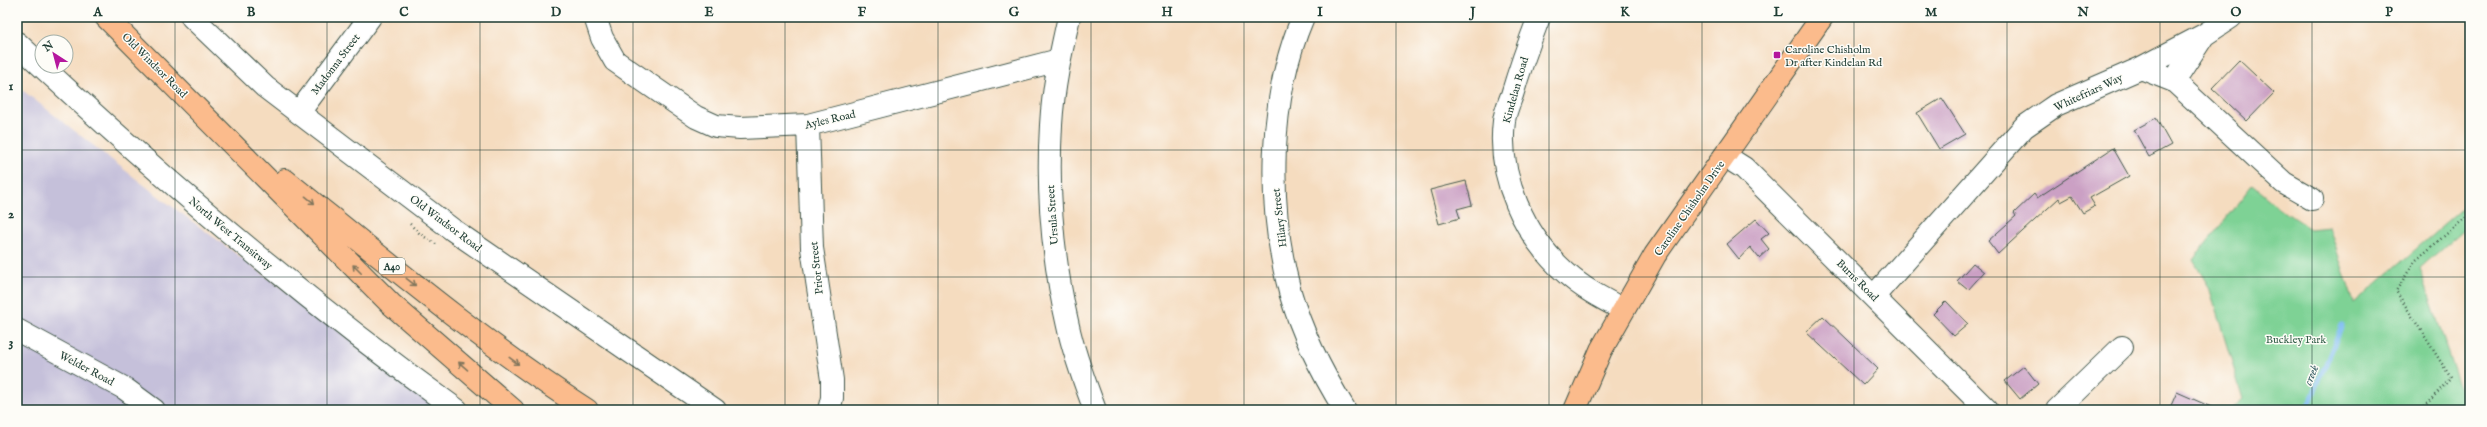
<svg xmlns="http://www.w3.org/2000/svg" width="2487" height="427" font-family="'IM FELL English',serif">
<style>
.industrial{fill:#c5c0da}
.green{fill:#7ed295;stroke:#4e8864}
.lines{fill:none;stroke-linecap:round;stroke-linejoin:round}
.stream{stroke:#7fbdf2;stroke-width:5}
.building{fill:#cba0c4}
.minor-casing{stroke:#3f5549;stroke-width:24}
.major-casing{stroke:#3f5549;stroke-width:24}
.highway-casing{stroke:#3f5549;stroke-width:24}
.path{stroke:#3f5549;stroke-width:2.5;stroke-dasharray:1 3;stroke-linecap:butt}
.minor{stroke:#fff;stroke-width:22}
.major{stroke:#fbbb8c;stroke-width:22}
.highway{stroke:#fbbb8c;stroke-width:22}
.oneway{stroke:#82765c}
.grid{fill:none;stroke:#1f3d34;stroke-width:1;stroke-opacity:0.55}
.poi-dot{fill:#b5179e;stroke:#fdfcf7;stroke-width:1.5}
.labels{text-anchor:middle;stroke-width:3;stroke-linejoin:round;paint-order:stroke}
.shield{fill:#fdfcf7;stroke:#62766e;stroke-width:1}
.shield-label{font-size:10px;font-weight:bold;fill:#1f3d34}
.poi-label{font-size:11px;fill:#1f3d34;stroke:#fdfcf7;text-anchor:start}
.street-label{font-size:11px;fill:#1f3d34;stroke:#fdfcf7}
.park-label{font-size:11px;fill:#37624c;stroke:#fdfcf7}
.water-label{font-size:12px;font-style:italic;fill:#375d64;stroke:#fdfcf7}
.neatline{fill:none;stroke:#1f3d34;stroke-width:1.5}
.grid-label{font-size:13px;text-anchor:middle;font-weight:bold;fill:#1f3d34}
</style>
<rect width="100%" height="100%" fill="#fdfcf7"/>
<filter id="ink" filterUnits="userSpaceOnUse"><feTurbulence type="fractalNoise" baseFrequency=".025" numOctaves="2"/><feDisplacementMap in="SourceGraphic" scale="8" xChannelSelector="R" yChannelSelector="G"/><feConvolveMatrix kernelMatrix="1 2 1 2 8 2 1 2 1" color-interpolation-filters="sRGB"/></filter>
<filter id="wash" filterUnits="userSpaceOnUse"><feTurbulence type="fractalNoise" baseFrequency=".012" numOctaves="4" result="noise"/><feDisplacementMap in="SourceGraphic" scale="16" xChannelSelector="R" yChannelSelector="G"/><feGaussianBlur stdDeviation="0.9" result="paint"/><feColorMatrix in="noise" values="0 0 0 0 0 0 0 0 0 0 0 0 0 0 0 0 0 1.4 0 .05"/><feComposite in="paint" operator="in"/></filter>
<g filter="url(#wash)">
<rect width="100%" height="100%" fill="#f5dcbf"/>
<path class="industrial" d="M17,86L162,199L447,410H17Z"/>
<path class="green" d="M2252,185L2279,208L2310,229L2329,227L2354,303L2470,202V224L2420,268L2467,410H2231L2243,399L2209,287L2193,260Z"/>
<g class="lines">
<path class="stream" d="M2307,410L2342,325"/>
</g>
<g id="blocks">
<path class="building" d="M2239,60L2274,93L2247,121L2212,88Z
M1942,98L1965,134L1939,149L1917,113Z
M2156,118L2171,145L2149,157L2134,130Z
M2113,148L2129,176L2090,198L2095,206L2083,213L2072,196L2061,202L2059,198L1998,254L1988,241L2016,216L2014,213L2034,194L2037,198Z
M1466,181L1472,205L1457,209L1460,218L1439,224L1430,190Z
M1756,219L1769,233L1761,239L1769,249L1759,258L1750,247L1739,259L1727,244Z
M1973,263L1984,272L1968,290L1957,281Z
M1946,301L1968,324L1954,336L1933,314Z
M1823,316L1878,369L1863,385L1806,332Z
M2024,366L2038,384L2020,399L2005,381Z
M2177,392L2218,410H2169Z"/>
</g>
</g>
<g filter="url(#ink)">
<use href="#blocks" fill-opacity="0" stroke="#3f5549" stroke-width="1"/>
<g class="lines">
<defs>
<path id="minor" d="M192,17L265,87L453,230L715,410
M595,17L602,38L615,61L696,117L716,126L740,128L808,125L1059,60
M1069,17C1061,52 1053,88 1051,125C1047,192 1053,261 1068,326C1074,355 1085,383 1095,410
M1303,17C1268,99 1267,207 1290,292C1302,334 1322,373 1345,410
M1539,17C1529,43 1520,68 1512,95C1509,103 1505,112 1504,121C1497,177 1525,237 1566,273C1582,288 1603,299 1622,309
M17,43C156,174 302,298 457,410
M2141,68L2202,36
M2174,81L2204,35L2231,17
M300,111L370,17
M808,125L812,248L832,380V398L829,410
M1725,156L1744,168L1987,410
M1874,296L2024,127L2056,105L2141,68L2174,81L2284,183L2312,199
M17,330L124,388L154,410
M2057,410L2122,347"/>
<path id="major" d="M1575,410L1601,350L1655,255L1822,17"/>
<path id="highway" d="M106,17L391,304L513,410
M285,180C383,259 480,341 587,410"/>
</defs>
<use href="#minor" class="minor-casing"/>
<use href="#major" class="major-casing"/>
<use href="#highway" class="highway-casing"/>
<path class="path" d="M410,224L420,234L436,244
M2421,410L2451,378L2396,291L2415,261L2470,214"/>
<use href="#minor" class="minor"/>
<use href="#major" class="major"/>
<use href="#highway" class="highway"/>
</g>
<defs><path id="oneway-shaft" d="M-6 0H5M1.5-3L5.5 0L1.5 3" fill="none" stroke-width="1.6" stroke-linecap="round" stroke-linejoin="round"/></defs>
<g class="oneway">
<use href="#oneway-shaft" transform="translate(310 200) rotate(39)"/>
<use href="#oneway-shaft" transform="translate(357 269) rotate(-135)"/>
<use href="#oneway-shaft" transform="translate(411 282) rotate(38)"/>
<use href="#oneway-shaft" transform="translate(514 361) rotate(37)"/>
<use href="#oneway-shaft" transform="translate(463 366) rotate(-139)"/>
</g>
</g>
<path class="grid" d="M175,17V410M327,17V410M480,17V410M633,17V410M785,17V410M938,17V410M1091,17V410M1244,17V410M1396,17V410M1549,17V410M1702,17V410M1854,17V410M2007,17V410M2160,17V410M2312,17V410M17,150H2470M17,277H2470"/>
<rect class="poi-dot" x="1773" y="51" width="8" height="8" rx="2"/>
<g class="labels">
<rect class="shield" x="379" y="258" width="26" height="16" rx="3"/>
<g class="shield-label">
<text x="392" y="270">A40</text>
</g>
<g class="poi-label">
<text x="1785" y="53">Caroline Chisholm<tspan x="1785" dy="13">Dr after Kindelan Rd</tspan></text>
</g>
<g class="street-label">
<text transform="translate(335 64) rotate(-53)" y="4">Madonna Street</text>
<text transform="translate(155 65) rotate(45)" y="4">Old Windsor Road</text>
<text transform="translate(1515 90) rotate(-74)" y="4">Kindelan Road</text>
<text transform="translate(2088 92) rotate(-25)" y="4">Whitefriars Way</text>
<text transform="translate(830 119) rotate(-13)" y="4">Ayles Road</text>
<text transform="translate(1689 208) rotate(-55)" y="4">Caroline Chisholm Drive</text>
<text transform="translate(1052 215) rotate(-94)" y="4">Ursula Street</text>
<text transform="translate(1279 218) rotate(-97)" y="4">Hilary Street</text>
<text transform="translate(446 223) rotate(37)" y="4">Old Windsor Road</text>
<text transform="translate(231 233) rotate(40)" y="4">North West Transitway</text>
<text transform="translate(816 268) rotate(-96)" y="4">Prior Street</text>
<text transform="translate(1858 280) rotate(45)" y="4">Burns Road</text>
<text transform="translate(87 368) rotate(28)" y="4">Welder Road</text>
</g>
<g class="park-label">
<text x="2296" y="343">Buckley Park</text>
</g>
<g class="water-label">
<text transform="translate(2311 375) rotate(-68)" y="4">creek</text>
</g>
</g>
<rect width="2487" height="427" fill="none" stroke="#fdfcf7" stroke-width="44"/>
<g transform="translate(54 54) rotate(324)"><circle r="19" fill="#fdfcf7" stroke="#a4b0a9"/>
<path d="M0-3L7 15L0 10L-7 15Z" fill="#b5179e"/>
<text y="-6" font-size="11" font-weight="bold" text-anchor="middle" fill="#1f3d34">N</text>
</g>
<rect x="22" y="22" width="2443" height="383" class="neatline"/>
<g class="grid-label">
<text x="98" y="16">A</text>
<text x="251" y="16">B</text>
<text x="404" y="16">C</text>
<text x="556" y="16">D</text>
<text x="709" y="16">E</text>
<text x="862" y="16">F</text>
<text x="1014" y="16">G</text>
<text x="1167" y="16">H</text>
<text x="1320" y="16">I</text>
<text x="1473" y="16">J</text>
<text x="1625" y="16">K</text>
<text x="1778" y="16">L</text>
<text x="1931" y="16">M</text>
<text x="2083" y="16">N</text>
<text x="2236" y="16">O</text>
<text x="2389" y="16">P</text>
<text x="11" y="90">1</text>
<text x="11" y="218">2</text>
<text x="11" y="346">3</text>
</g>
</svg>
